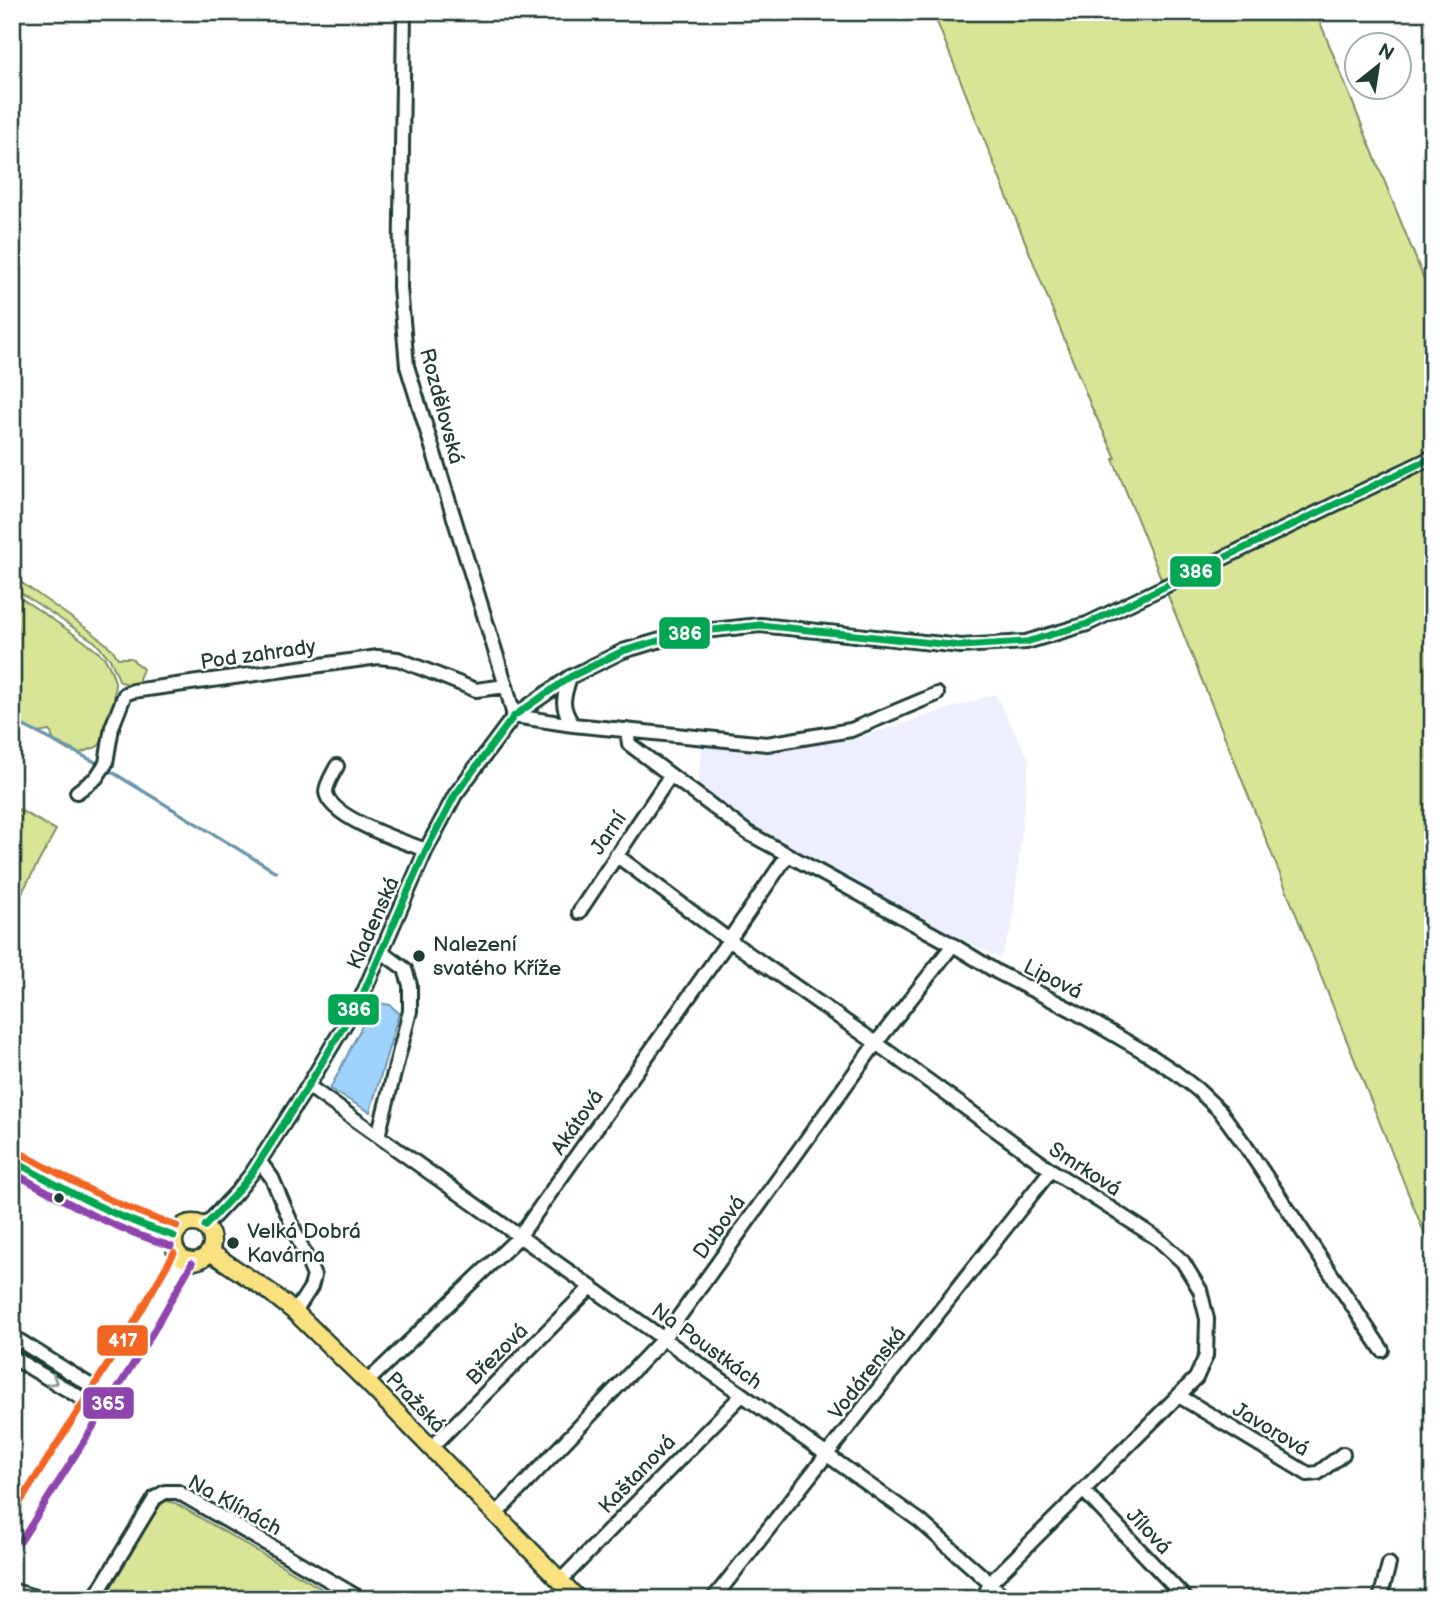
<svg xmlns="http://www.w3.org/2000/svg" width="1445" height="1611" font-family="'Balsamiq Sans',sans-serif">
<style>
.built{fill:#edeffe}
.green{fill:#d8e496;stroke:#7c9065;stroke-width:2}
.water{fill:#9fd2fd;stroke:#6c96ad;stroke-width:2}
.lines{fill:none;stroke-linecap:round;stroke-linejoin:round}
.stream{stroke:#6c96ad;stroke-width:3.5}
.minor-casing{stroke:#1f3d34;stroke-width:18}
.major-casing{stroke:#1f3d34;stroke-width:21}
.minor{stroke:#fff;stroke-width:12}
.major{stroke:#fae180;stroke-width:16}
.bus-1-casing{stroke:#fff;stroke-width:12}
.bus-2-casing{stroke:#fff;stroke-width:12}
.bus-3-casing{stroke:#fff;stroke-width:12}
.bus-1{stroke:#00a651;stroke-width:7}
.bus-2{stroke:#8e44ad;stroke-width:7}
.bus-3{stroke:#f26522;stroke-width:7}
.oneway{stroke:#8f9e9a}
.poi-dot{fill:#1f3d34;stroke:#fff;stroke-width:2.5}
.labels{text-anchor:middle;stroke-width:5;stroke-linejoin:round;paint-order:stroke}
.street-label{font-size:21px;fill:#1f3d34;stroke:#fff}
.poi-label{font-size:21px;fill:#1f3d34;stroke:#fff;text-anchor:start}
.line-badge{stroke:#fff;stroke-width:2.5}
.badge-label{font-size:19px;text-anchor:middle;font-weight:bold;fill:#fff}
</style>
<rect width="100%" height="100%" fill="#fff"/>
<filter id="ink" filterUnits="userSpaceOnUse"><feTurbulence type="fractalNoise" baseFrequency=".0143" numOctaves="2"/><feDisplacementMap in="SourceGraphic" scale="14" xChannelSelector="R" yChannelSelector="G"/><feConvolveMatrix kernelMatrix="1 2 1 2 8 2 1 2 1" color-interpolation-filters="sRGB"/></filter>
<g filter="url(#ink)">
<path class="built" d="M995,694L1029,759L1012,927L1000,958L802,859L744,826L697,792L702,746L774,752L857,738Z"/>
<path class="green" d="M933,12H1316L1433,301V1255L1113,459L1116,458L1091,406Z
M12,578L22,583L93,633L112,649L118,658H131L143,669L139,679L138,686L120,682L110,659L95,642L12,587Z
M12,592L84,641L104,657L111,670L115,682L114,705L105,739L97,747L80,753L69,751L54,742L51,733L49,731L38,733L12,721V708L14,707L12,706Z
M12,806L56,830L12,911Z
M166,1501L175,1503L339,1599H104L158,1507Z"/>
<path class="water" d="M379,1003L390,1005L399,1013L370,1112L330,1089L372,1006Z"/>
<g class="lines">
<path class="stream" d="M12,720L101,765
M107,769L276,872"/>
<defs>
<path id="minor" d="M404,12L400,287L407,366L506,686L514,716
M570,677C563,698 560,706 573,725
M514,716L573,725L767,744L851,730L937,694
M627,730L629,744L748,833L953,945L997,972L1072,1010L1148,1054L1175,1072L1198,1090L1220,1111L1245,1145L1382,1350
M337,766C333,774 326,784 326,792C329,818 404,842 426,850
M77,792L96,778L106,763L112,727L125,694L133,691L378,657L398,659L476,690L506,686
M616,855L729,940L876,1043L1051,1170L1158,1239L1183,1262L1200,1290L1207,1319L1206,1356L1196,1378L990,1583L983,1599
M579,912L670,776
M308,1086L920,1521L990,1583L1006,1599
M378,1136L410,1011V985L405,969L382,952
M260,1162L272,1178L314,1276L311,1287L295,1312
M205,1226L236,1193L252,1173L308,1086L363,994L426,850L455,795L514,716L570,677L623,651L685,633L760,625L961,646L1026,642L1087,624L1433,457
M12,1336L101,1392
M12,1357L93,1405
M367,1382L519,1237L729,940L787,856
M1179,1396L1308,1474L1318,1473L1343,1454
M431,1448L591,1287
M1083,1490L1186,1599
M496,1514L663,1339L876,1043L953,945
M12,1535L143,1328L183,1258
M560,1581L742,1395
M12,1590L42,1599
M94,1599L155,1498L165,1492H178L361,1599
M713,1599L1051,1170
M1380,1599L1389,1564"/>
<path id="major" d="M12,1160C65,1190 116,1220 174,1236
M174 1242a19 19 0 1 1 38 0a19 19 0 1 1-38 0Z
M210,1252L270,1292L295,1312L367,1382L578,1599"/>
</defs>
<use href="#minor" class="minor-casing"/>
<use href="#major" class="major-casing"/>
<use href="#minor" class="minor"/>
<use href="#major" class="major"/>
<defs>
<path id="bus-1" d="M12,1160C65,1190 116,1218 174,1236
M205,1226L236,1193L252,1173L308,1086L363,994L426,850L455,795L514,716L570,677L623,651L685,633L760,625L961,646L1026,642L1087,624L1433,457"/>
<path id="bus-2" d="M12,1172C64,1201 114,1229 171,1246
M21,1541L152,1334L192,1263"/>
<path id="bus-3" d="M17,1151C69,1180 120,1208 177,1226
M12,1515L134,1323L174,1253"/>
</defs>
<use href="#bus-1" class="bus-1-casing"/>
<use href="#bus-2" class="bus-2-casing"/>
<use href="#bus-3" class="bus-3-casing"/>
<use href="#bus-1" class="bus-1"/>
<use href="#bus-2" class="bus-2"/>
<use href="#bus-3" class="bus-3"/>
</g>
<defs><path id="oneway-chevron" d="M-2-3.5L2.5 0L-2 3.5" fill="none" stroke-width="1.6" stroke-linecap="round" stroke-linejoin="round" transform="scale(1.75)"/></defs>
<use class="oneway" href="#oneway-chevron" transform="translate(53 1381) rotate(31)"/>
</g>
<g class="poi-dot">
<circle cx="419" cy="956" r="7"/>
<circle cx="59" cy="1198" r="6"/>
<circle cx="233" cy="1243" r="7"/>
</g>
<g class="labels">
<g class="street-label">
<text transform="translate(442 406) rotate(75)" y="7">Rozdělovská</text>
<text transform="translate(258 654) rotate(-8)" y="7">Pod zahrady</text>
<text transform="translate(608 833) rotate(-56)" y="7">Jarní</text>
<text transform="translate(373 923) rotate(-66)" y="7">Kladenská</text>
<text transform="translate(1053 979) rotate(27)" y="7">Lipová</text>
<text transform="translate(577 1122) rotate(-55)" y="7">Akátová</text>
<text transform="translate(1085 1169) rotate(33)" y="7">Smrková</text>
<text transform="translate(719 1227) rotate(-54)" y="7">Dubová</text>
<text transform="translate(707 1346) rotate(36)" y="7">Na Poustkách</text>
<text transform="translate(497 1354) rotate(-45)" y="7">Březová</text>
<text transform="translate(867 1373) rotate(-52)" y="7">Vodárenská</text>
<text transform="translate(416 1402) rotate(46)" y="7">Pražská</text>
<text transform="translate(1271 1429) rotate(31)" y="7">Javorová</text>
<text transform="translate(637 1474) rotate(-46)" y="7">Kaštanová</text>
<text transform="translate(235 1505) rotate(29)" y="7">Na Klínách</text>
<text transform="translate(1149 1531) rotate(47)" y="7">Jílová</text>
</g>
<g class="poi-label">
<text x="433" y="951">Nalezení<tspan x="433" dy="24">svatého Kříže</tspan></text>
<text x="247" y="1238">Velká Dobrá<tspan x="247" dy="24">Kavárna</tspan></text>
</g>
</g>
<g class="line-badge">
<rect x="1169" y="555" width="53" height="33" rx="7" fill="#00a651"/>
<rect x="658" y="616" width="53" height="34" rx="7" fill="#00a651"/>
<rect x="327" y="993" width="53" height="33" rx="7" fill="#00a651"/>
<rect x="96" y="1324" width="53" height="33" rx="7" fill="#f26522"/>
<rect x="82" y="1386" width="53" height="34" rx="7" fill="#8e44ad"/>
</g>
<g class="badge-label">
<text x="1196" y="578">386</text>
<text x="685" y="640">386</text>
<text x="354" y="1016">386</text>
<text x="123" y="1347">417</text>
<text x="108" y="1410">365</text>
</g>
<rect width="1445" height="1611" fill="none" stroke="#fff" stroke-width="42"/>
<rect x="21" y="21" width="1403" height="1569" fill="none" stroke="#1f3d34" stroke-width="2.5" filter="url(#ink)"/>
<g transform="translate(1378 66) rotate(30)"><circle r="33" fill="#ffffff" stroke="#a5b1ae" stroke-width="2"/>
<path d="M0-5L12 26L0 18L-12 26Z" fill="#1f3d34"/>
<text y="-10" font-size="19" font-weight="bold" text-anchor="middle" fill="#1f3d34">N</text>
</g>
</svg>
